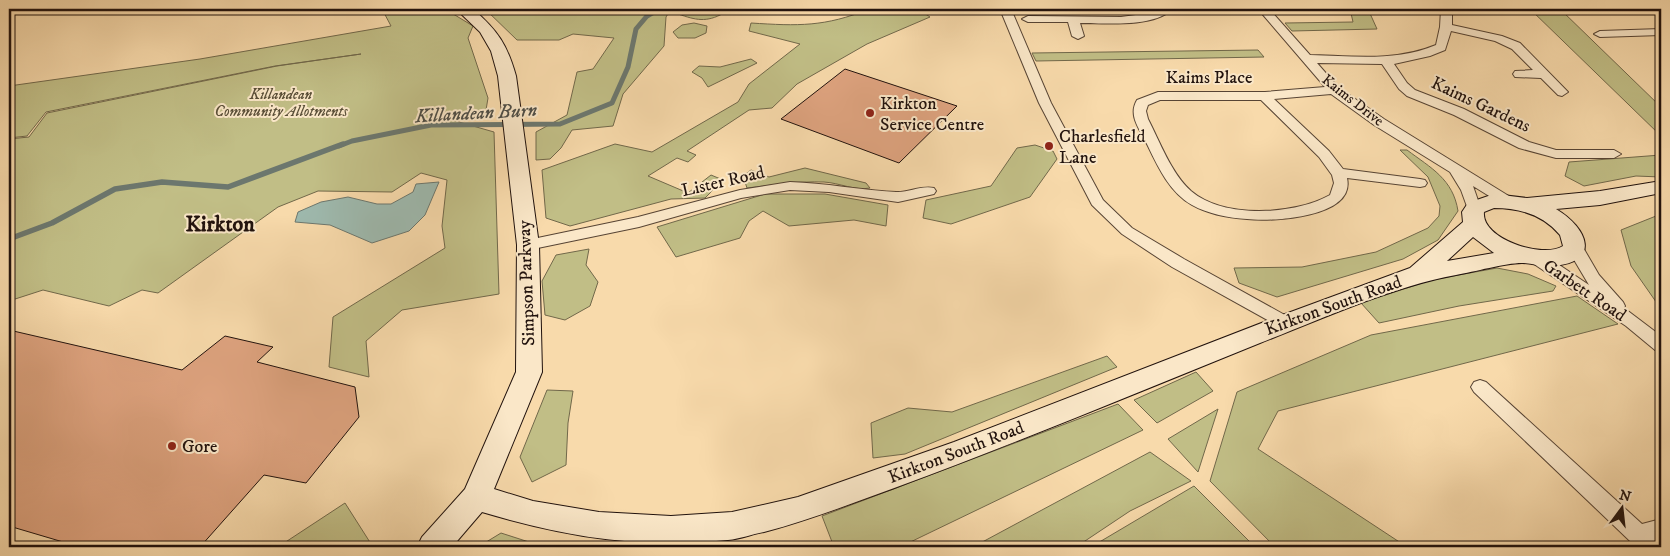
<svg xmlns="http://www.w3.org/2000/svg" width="1670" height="556" font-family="'IM FELL DW Pica',serif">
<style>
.green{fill:#c1be86;stroke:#71684a}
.water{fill:#9ebaaf;stroke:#6c776e}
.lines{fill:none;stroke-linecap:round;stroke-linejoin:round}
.stream-far1{stroke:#6c776e;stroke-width:5}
.stream{stroke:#6c776e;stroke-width:5.5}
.building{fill:#dea37f;stroke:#21120d}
.street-casing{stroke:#574434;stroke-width:2}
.secondary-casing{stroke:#21120d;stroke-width:2}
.street{fill:#fae7c8;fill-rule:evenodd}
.secondary{fill:#fae7c8;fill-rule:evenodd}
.poi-dot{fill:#8f2418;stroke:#fae7c8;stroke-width:2}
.labels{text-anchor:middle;stroke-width:4;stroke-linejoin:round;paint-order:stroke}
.far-park-label{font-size:15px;font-style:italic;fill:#594e37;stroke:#fae7c8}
.far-street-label{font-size:15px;fill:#21120d;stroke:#fae7c8}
.street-label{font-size:18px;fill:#21120d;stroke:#fae7c8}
.poi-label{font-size:18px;fill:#21120d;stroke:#fae7c8;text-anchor:start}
.water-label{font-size:19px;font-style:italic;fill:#4d4d46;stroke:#fae7c8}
.district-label{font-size:22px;font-weight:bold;fill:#21120d;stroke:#fae7c8}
</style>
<rect width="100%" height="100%" fill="#f8daab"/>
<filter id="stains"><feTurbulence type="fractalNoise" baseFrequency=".004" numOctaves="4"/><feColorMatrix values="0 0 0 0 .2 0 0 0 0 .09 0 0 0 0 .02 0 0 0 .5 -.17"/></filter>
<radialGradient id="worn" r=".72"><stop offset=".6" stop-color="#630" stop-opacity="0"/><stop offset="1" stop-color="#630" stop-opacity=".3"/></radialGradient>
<path class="green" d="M382,9H445L473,26L468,38L488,98L485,116L445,118L494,132L499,294L402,310L366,341L369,377L329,367L333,317L445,248L442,226L447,180L421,173L392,192L318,191L278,207L158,293L142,290L109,306L43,290L9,301V139L29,137L47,113L277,66L361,54L275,66L46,112L27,136L9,138V86L200,59L391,26Z
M485,9H671L666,17L664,46L623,94L613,126L572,130L561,148L550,159L536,160V132L567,115L577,72L593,69L614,38L573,34L559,40H517Z
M679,9H721L724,13C706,23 696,20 678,14Z
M869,9H918L930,17L867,44L797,84L772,108L749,110L687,151L696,155L688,162L677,158L648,176L688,193L711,175L723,180L705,198L671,199L570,226L546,218L542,170L615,144L652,152L738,102L749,84L800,44L749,31L751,23C798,26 825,27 869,9Z
M1350,9H1368L1377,29L1292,31L1285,23L1353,22Z
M1530,9H1560L1661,107V136Z
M694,23L707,26L706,33L695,38H678L673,32L682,25Z
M1258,50L1264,57L1036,61L1032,53Z
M751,59L757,63L708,87L702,78L692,72L699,66L720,67Z
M1035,145L1053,151L1057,159L1030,197L951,224L923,218L926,200L991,186L1017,148Z
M1400,150H1407C1431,168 1453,179 1458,211L1438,240L1403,259L1277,297L1239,283L1234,268L1302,267L1376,252L1428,228L1439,216L1440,206L1428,177Z
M1661,155V177L1636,176L1584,186L1565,176L1569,162Z
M805,168L866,183L870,188C855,191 840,183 824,182C798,181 773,185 747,188L743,176L751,170L769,177Z
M765,194H825L888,205L886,226L854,220L789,226L763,211L749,221L740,238L676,257L657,227Z
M1661,214V309L1631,266L1621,230Z
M589,249L586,265L598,282L590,306L565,320L545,315L542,281L556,255Z
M1497,268L1528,274L1556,286L1553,291L1459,306L1379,323L1361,303L1431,280Z
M1577,296L1618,324L1278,411L1258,449L1407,547H1275L1210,481L1237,392L1371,335Z
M1107,356L1117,367L905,454L873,458L871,423L908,408L952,412Z
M1196,372L1213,391L1157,423L1134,400Z
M547,390L573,391L568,423L566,465L532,482L520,457Z
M1118,404L1143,430L900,547H834L822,516Z
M1218,409L1198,472L1168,439Z
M1150,452L1191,481L1130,511L1076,547H973Z
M1194,486L1255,547H1091Z
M345,503L373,547H278Z
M501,533L532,543L531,547H478Z"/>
<path class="water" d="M439,182L425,215L409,231L372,243L330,225L295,222L298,212L321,202L348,197L377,204H391L413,192L416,184Z"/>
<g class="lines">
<path class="stream-far1" d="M339,146L352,141L431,125L560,124L612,103L628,67L636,29L647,16L659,9"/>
<path class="stream" d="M9,239L52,223L115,189L162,182L228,187L343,144"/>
</g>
<path class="building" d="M845,69L957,106L899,163L781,119Z
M9,330L182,370L225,336L273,347L257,362L355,387L359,417L306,483L264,475L200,547H80L9,526Z"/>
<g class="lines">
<defs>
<path id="street" d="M1000,9H1011L1051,103L1103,200L1132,228L1184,259L1292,319L1295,323L1292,327L1286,329L1280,327L1172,267L1122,234L1092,205L1039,103Z
M1158,9H1172C1154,28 1104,23 1080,23L1084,36L1078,39L1072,36L1068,22H1028L1022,19L1028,16L1121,17L1143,14Z
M1258,9H1269L1310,55C1353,56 1395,62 1436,45L1440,27L1441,9H1452V25L1502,36L1520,43L1568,92L1562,96L1558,95L1541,78L1515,77L1513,74L1515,71L1533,70L1512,49L1495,41L1451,31L1445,50L1430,56L1394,64L1407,83L1415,90L1464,109L1529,142L1556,150H1614L1621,154L1614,158H1556L1519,148L1454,115L1407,96L1399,89L1382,64L1317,63L1338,87L1384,119L1512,198L1514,201L1512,204H1502L1473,186L1481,209L1479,212H1469L1461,190L1450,172L1374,125L1331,94L1274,99L1329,151L1343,169L1420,179L1425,180L1427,183L1425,186L1420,187L1347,178C1356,218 1271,222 1247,219C1229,218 1208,214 1192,205C1169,192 1157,165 1146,142C1139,128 1128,115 1137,100L1158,92H1265L1325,87ZM1160,100H1261L1319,157L1332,175L1334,183L1330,195C1294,215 1224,219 1191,191C1171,173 1160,142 1148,119L1146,111L1148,105Z
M1661,29V35L1600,37L1594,34L1600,31Z
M790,182C825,183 860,190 896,192C908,193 921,185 934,188L936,191L934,194L898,202L829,192L790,190L741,198L639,227L528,250L522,249L520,245L522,241L528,240L638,217L740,190Z
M1575,243L1581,244L1599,275L1623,302L1625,306L1624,308L1661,336V351L1655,350L1626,326L1531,262L1529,258L1531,254L1537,253L1543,254L1589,285L1567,248L1569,244Z
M1480,380L1486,382L1642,524L1661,519V537L1658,538L1661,547H1637L1631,542L1474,392L1471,387L1474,382Z"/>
<path id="secondary" d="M456,9H473C498,31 507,44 516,76L539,245L542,372L494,489L533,501L599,512L671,516L732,512L798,497L954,442L1277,317L1410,268L1463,222L1462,212L1468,203L1494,194L1527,198L1600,191L1661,181V193L1600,205L1556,209C1588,228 1602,263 1552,266C1542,267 1532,263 1522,263C1505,263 1474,272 1456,275C1391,287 1322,319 1260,343C1139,392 1019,442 897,487C853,503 810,520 764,532C752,534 740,539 728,540C640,549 566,537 482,512L452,547H417L422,537L465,489L516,372L517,245L498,76L491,51L480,32ZM1494,208C1520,208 1543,215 1560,235L1563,246C1543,259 1481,239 1484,212ZM1473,237L1494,253L1447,261Z"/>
</defs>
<use href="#street" class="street-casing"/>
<use href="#secondary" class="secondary-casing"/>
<use href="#street" class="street"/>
<use href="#secondary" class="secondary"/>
</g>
<g class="poi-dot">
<circle cx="870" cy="113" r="5"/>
<circle cx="1049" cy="146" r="5"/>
<circle cx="172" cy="446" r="5"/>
</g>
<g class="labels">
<g class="far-park-label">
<text x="281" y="99">Killandean<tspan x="281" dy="17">Community Allotments</tspan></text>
</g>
<g class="far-street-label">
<text transform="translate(1353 100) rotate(38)" y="5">Kaims Drive</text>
</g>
<g class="street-label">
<text x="1209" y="83">Kaims Place</text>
<text transform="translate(1481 104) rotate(25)" y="6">Kaims Gardens</text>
<text transform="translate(723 181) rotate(-13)" y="6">Lister Road</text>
<text transform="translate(526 283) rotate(-92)" y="6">Simpson Parkway</text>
<text transform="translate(1585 290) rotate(34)" y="6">Garbett Road</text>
<text transform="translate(1333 305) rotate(-20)" y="6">Kirkton South Road</text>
<text transform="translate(956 452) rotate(-21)" y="6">Kirkton South Road</text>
</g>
<g class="poi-label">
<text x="880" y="109">Kirkton<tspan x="880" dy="21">Service Centre</tspan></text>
<text x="1059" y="142">Charlesfield<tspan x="1059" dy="21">Lane</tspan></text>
<text x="182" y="452">Gore</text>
</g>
<g class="water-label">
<text transform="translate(476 112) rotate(-3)" y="7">Killandean Burn</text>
</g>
<g class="district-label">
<text x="220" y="231">Kirkton</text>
</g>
</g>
<rect width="1670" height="556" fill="none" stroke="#f8daab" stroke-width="30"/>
<rect x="10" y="10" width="1650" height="536" fill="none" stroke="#21120d" stroke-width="2.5"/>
<rect x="15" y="15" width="1640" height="526" fill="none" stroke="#21120d"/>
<g transform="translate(1622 508) rotate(15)" stroke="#fae7c8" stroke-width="4" paint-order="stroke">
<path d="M0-4L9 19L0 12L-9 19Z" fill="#21120d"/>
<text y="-8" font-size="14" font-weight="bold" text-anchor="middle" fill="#21120d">N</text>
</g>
<rect width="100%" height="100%" filter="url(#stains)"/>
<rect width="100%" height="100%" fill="url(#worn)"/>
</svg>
